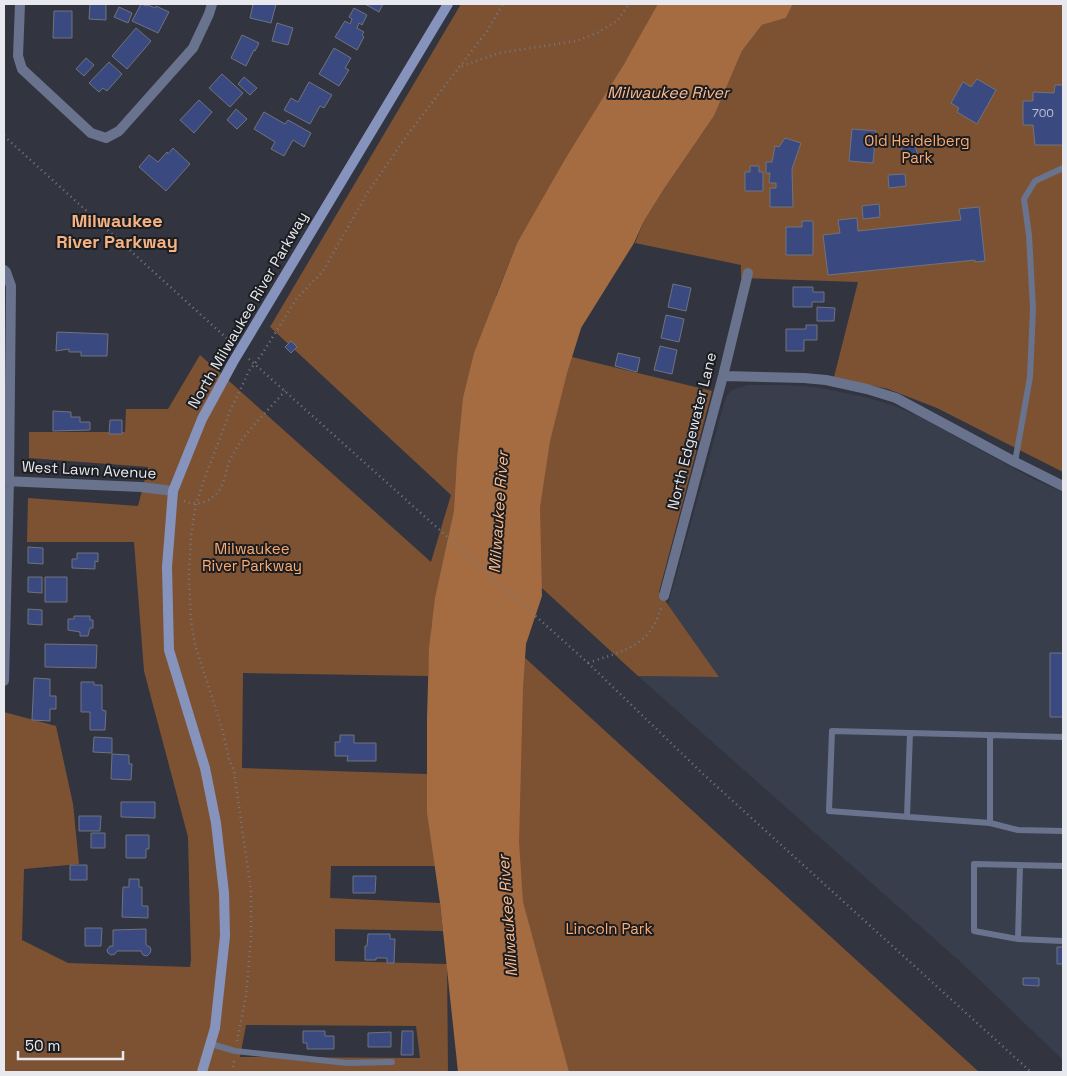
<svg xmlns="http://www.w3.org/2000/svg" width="1067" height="1076" font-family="'Space Grotesk',sans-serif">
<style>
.built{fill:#393e4d}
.green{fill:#7c5233;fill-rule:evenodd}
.water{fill:#a56c42}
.building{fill:#3a4a80;stroke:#6f737e}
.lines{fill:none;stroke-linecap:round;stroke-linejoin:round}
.path{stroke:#777982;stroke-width:2.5;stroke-dasharray:1 4;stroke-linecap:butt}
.lane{stroke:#6a738d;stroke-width:6}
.street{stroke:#6a738d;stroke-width:10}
.secondary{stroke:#8694bd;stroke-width:10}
.labels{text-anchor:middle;stroke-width:4;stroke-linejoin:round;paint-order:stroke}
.number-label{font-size:12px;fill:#bcc1d3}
.park-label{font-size:15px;fill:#fdab6f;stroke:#1c1d21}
.street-label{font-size:15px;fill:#e7e9ef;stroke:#1c1d21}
.water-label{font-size:16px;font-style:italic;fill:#febb8d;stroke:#1c1d21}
.quarter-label{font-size:18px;font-weight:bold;fill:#f5b283;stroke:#1c1d21}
</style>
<rect width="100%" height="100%" fill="#32353f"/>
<path class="built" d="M748,385H785L815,387L865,397L895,406L922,418L1035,480L1063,492V1060L964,965L638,676L719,677L668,605L724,404L727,395L732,390Z"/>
<path class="green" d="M461,4H660L517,243L496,296L581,328L572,357L712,391L659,592L719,677L638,676L532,579L432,622L428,676L243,673L242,768L427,774L435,866H331L330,898L440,903L443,931L335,929V961L447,964L448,1072H4V712L56,726L73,804L79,864L24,869L22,940L68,963L190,967L191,960L188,837L144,671L134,542H27L28,498L138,506L148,467L29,458V432H125L126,409H168L200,355L431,562L451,495L270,327ZM246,1025L416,1026L420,1058L240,1057Z
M793,4H1063V472L937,408L888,389L834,377L858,282L741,278V265L635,243L644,221L664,189L714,116L742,51L762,25L786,18Z
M512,646L979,1072H465Z"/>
<path class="water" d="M658,4H793L786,18L762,25L742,51L714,116L664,189L644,221L634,243L581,328L567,373L550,441L540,507L542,596L526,644L523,687L519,842L523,902L569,1072H458L440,903L427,812V719L429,648L435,598L454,511L457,459L463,398L474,353L517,243L567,156L624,64Z"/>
<path class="building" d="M90,4H106V20L89,19Z
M141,4L147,6L148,5L155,8L156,6L169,12L158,33L132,21Z
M253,4H276L271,23L250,18Z
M365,4H383L379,12Z
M119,7L132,13L128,23L114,17Z
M354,8L367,15L362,25L359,23L357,28L364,32L362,35L364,37L357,50L335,37L345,21L350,24L352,19L349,17Z
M54,11H72V38H53Z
M277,23L293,28L288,45L272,41Z
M136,28L151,41L127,69L112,56Z
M242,35L259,43L255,51L254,50L246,66L231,58Z
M334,48L351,58L345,68L349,70L339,86L319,74Z
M86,58L94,65L84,76L76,69Z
M109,62L122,74L107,91L103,88L99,92L89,83Z
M222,74L243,93L230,107L209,88Z
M244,77L257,88L250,95L238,84Z
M977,79L996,90L977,124L957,112L959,108L951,103L963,82L971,87Z
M309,82L332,95L324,108L320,106L310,124L284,110L291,98L298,102Z
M1055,85H1063V145H1035L1033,125H1023V101H1033V92L1054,93Z
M199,100L212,112L194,133L180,120Z
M236,109L247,119L237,129L227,120Z
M264,112L285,124L288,120L311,133L304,147L293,140L284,156L271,149L275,142L254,129Z
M852,129L876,131L873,163L849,161Z
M785,138L801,143L792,169L793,207H770V188H776V183H769L770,173H766V162H772L775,146L779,147Z
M914,143L918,155L906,159L901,147Z
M173,148L190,164L166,191L139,167L149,155L158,162L167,152L168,154Z
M750,166H759V172H763V191H745V172H750Z
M905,174L906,186L889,188L888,175Z
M879,204L880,217L863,219L862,206Z
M979,207L985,261L975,262V260L828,275L823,235L840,233L838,220L857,218L858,231L961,220L959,209Z
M802,221H813V255H786V227H802Z
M673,284L691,288L686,311L668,307Z
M793,287H813V292H824V302H812V307H793Z
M817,307L835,308L834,321H817Z
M666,315L684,319L679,342L661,338Z
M806,325H817V340H804V351H786V329H806Z
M57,332L108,334L107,356H81V352H69V349L56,351Z
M291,341L297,347L291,353L285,347Z
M660,346L677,350L672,374L654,370Z
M618,353L640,358L637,372L615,366Z
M53,411L71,412V417H80V422H90V430L53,431Z
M110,420H122V434H109Z
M28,547L43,548V564L28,563Z
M77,553H98V562L95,561V569L72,568V559H77Z
M28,577H42V593L28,592Z
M45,577H67V602H45Z
M28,609L42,610V625L28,624Z
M74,616H90V620H93V628H90L88,636H80V632L68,630V619H74Z
M45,644L97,645L96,668L45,667Z
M1050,653H1063V717H1050Z
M34,678L50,679V696H56V709H50V721L32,720Z
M81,682H94V685H102V710L106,711L105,730H90V712H81Z
M340,735H354V743H376V761H347L348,756H335V742H340Z
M94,737L112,738V753L93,752Z
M112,754L129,755V764H132L131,780L111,779Z
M121,802H155V818L121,817Z
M79,816H101L100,831H79Z
M91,833H105V848H91Z
M126,835H149V849H146V858H126Z
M70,865H87V880H70Z
M353,876H376L375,893H353Z
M129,879H139V887H142V906H148V918L122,917L123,887H129Z
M85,928H102L101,946H85Z
M146,929V945L150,947L151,950L150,953L147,956L143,955L141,951H117L115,954L111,955L108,953L107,950L110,946H113V930Z
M368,934H390V939H395L394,963H387V958H376V960H365V946H367Z
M1057,947H1063V964H1057Z
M1023,978H1039V986L1023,985Z
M303,1031H325V1036H334V1049H307V1043H303Z
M402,1031H413V1055H401Z
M391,1032V1047H368V1033Z"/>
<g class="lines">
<path class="path" d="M462,66L499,53L576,41L597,33L617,21L629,4
M4,136L232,343
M249,359L588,663L702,773L1031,1072
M184,501C195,506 208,503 216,494C225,486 225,469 231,458C243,433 267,412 285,391
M588,663C622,651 651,647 661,607
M237,1041L246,996L251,938V891L234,771L229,759L222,728L195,645L191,620L189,576L191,535L196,504L204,480L231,409L249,371L262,354L297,298L323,271L368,192L408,134L487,31L503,4
M232,1072L234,1061"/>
<path class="lane" d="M1015,462L1030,377L1033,309L1029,235L1024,199L1035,181L1063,168
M990,735V823L1018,830L1063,831
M907,817L910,733
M990,823L829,811L832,731L1063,737
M1020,865L1018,939L1063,941
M1018,939L974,931V864L1063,866
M211,1044L235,1051L347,1063L392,1062"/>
<path class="street" d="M20,4L18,56L22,69L91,133L106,138L119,131L193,48L209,14L212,4
M4,270L6,272L11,286L9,481L4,681
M723,376L804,378L826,380L867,389L896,398L1015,462L1063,486
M4,481L141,487L173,491
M664,596L723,376L748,273"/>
<path class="secondary" d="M202,1072L215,1028L225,936L224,893L216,823L205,768L169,650L167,567L173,491L202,419L233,362L448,4"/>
</g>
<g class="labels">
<g class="number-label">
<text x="1043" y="117">700</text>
</g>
<g class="park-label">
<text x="917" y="146">Old Heidelberg<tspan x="917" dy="17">Park</tspan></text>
<text x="252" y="554">Milwaukee<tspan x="252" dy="17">River Parkway</tspan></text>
<text x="609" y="934">Lincoln Park</text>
</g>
<g class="street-label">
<text transform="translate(248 310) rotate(-60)" y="5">North Milwaukee River Parkway</text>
<text transform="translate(692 431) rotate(-76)" y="5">North Edgewater Lane</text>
<text transform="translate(89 470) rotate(3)" y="5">West Lawn Avenue</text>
</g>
<g class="water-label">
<text x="668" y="98">Milwaukee River</text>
<text transform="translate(498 512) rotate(-86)" y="6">Milwaukee River</text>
<text transform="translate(507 916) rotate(-94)" y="6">Milwaukee River</text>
</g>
<g class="quarter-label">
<text x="117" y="227">Milwaukee<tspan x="117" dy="21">River Parkway</tspan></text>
</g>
</g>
<rect width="1067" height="1076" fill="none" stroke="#e7e9ef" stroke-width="10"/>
<path d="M18 1051v8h105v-8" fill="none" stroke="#e7e9ef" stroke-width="2.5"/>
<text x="25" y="1051" font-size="15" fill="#e7e9ef" stroke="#1c1d21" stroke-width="4" paint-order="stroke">50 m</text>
</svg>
